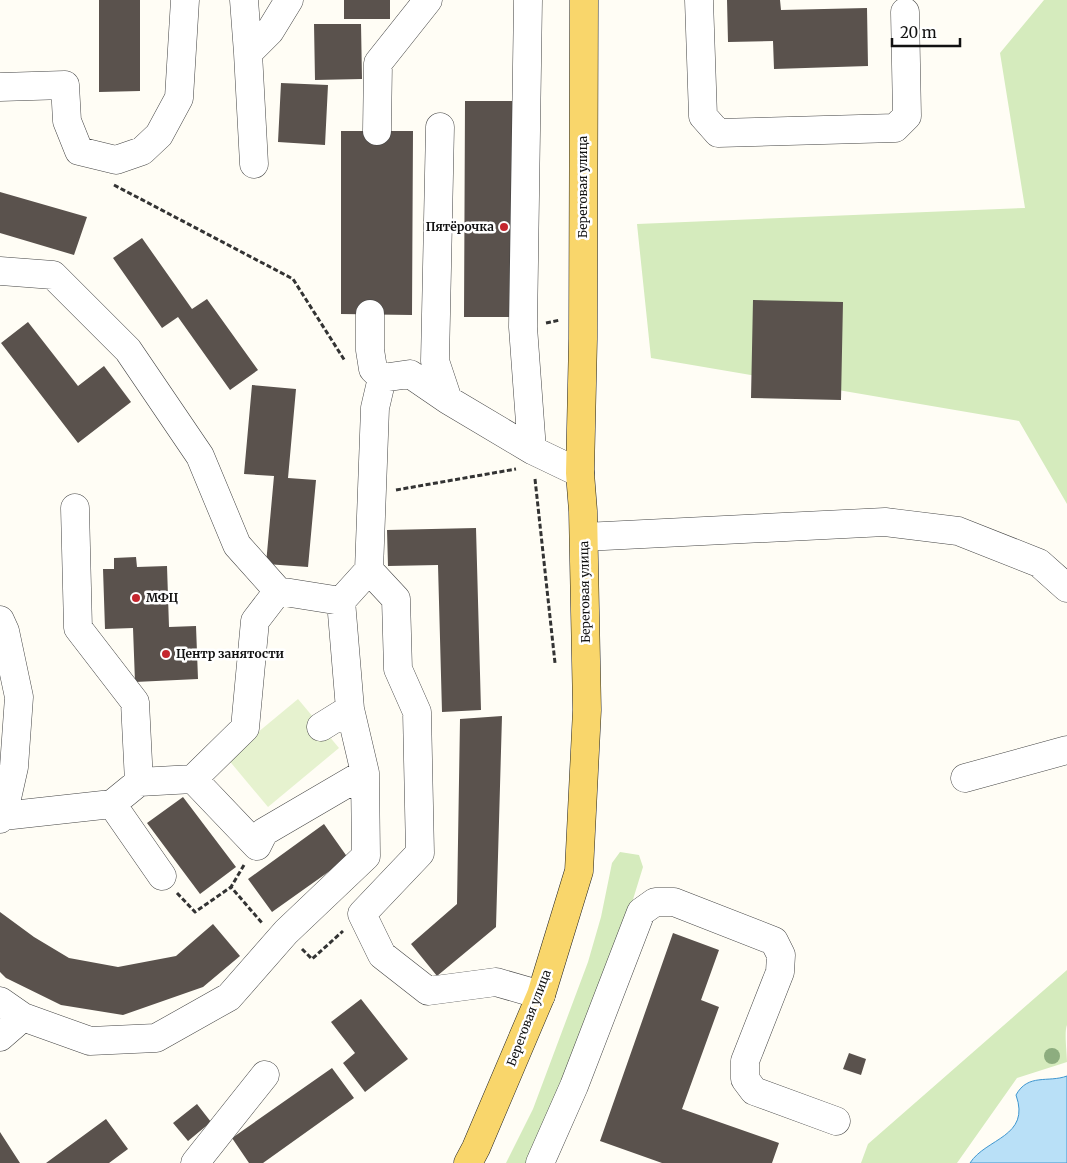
<svg xmlns="http://www.w3.org/2000/svg" width="1067" height="1163" font-family="Merriweather,serif">
<style>
.green{fill:#d5ebbd}
.pitch{fill:#e6f2cf}
.water{fill:#b9e0f7;stroke:#3f96cf}
.building{fill:#5a524d}
.lines{fill:none;stroke-linecap:round;stroke-linejoin:round}
.minor-casing{stroke:#444;stroke-width:29}
.major-casing{stroke:#222;stroke-width:29}
.path{stroke:#333;stroke-width:3;stroke-dasharray:5 2.5;stroke-linecap:butt}
.minor{stroke:#fff;stroke-width:28}
.major{stroke:#f9d66b;stroke-width:28}
.tree{fill:#8dad7f}
.poi-dot{fill:#c4262e;stroke:#fff;stroke-width:2}
.labels{text-anchor:middle;stroke-width:5;stroke-linejoin:round;paint-order:stroke}
.street-label{font-size:12px;fill:#111;stroke:#fff}
.poi-label{font-size:12px;font-weight:bold;fill:#111;stroke:#fff;text-anchor:start}
</style>
<rect width="100%" height="100%" fill="#fffdf5"/>
<path class="green" d="M1044,0H1067V504L1019,421L651,358L637,224L1025,208L1000,53Z
M620,852L639,855L643,867L614,961L532,1163H506L533,1109L588,962L601,917L612,863Z
M1067,970V1025C1064,1032 1067,1053 1067,1062L1017,1078L957,1163H861L868,1144Z"/>
<path class="pitch" d="M298,699L339,748L268,807L227,758Z"/>
<path class="water" d="M1067,1076V1163H970C986,1138 1031,1137 1016,1095C1028,1073 1048,1083 1067,1076Z"/>
<path class="building" d="M99,0H140V91L99,92Z
M344,0H390V19H344Z
M727,0H780L781,10L867,8L868,66L774,69L773,41L728,42Z
M314,24H361L362,79L315,80Z
M281,83L328,85L325,145L278,142Z
M465,101H512V317H464Z
M341,131H413L412,315L341,314Z
M0,192L87,217L74,255L0,233Z
M142,238L192,309L207,299L258,370L230,390L178,317L162,328L113,258Z
M753,300L843,302L841,400L751,398Z
M28,322L78,386L104,366L131,402L78,443L1,343Z
M252,385L296,389L288,478L316,480L308,567L266,564L274,476L244,474Z
M476,528L481,710L442,712L438,565L388,566L387,530Z
M136,557L137,567L167,566L169,627L196,626L198,679L135,682L133,628L105,629L103,569H114V558Z
M502,716L496,927L437,976L411,944L457,904L460,719Z
M183,797L236,867L200,894L147,823Z
M324,824L348,858L272,912L248,879Z
M0,912L34,937L69,958L118,967L176,956L213,924L240,956L203,987L123,1015L61,1005L6,978L0,972Z
M673,933L719,950L701,1000L719,1007L682,1109L779,1143L772,1163H662L600,1141Z
M361,999L408,1059L365,1092L343,1063L355,1053L331,1022Z
M849,1053L866,1059L861,1075L843,1069Z
M332,1068L354,1098L263,1163H249L232,1138Z
M197,1104L211,1122L188,1141L173,1123Z
M106,1119L128,1149L109,1163H46Z
M0,1132L20,1163H0Z"/>
<g class="lines">
<defs>
<path id="minor" d="M244,0L248,53
M528,0L523,327L532,450
M699,0L703,116L718,133L895,128L907,116L905,12
M0,87L65,85L67,121L79,151L116,160L142,151L159,135L179,98L185,0
M440,127L435,361L448,400
M377,131L378,63L428,0
M254,164L248,53L270,31L289,0
M0,271L53,275L128,350L200,456L237,545L278,591
M370,314V350L373,369L382,378
M382,378L410,374L448,400L532,450L580,473
M75,508L78,628L135,702L139,782
M584,537L885,522L958,531L1039,563L1067,588
M369,570L396,599L398,669L417,712L420,853L362,914L382,955L428,991L496,982L541,995
M0,620L5,631L19,697L14,767L3,816
M321,727L350,709
M965,778L1067,750
M193,779L257,846L264,832L365,773
M112,804L162,876
M0,819L3,816L112,804L139,782L193,779L245,728L255,621L278,591L341,601
M0,1001L23,1017L90,1041L156,1038L229,997L286,932L366,856L365,773L350,709L341,601L369,570L375,408L382,378
M0,1037L23,1017
M195,1163L265,1075
M540,1163L574,1086L641,912L655,902H674L774,941L781,955L780,972L745,1061V1079L754,1091L836,1121"/>
<path id="major" d="M468,1163L476,1148L541,995L579,871L587,710L583,511L580,473L583,339L584,0"/>
</defs>
<use href="#minor" class="minor-casing"/>
<use href="#major" class="major-casing"/>
<path class="path" d="M114,185L293,279L345,361
M546,323L560,320
M535,479L555,663
M396,490L516,469
M244,865L231,887L262,923
M177,893L195,912L231,887
M302,949L312,959L343,931"/>
<use href="#minor" class="minor"/>
<use href="#major" class="major"/>
</g>
<circle class="tree" cx="1052" cy="1056" r="8"/>
<g class="poi-dot">
<circle cx="504" cy="227" r="5"/>
<circle cx="136" cy="598" r="5"/>
<circle cx="166" cy="654" r="5"/>
</g>
<g class="labels">
<g class="street-label">
<text transform="translate(583 187) rotate(-90)" y="4">Береговая улица</text>
<text transform="translate(585 592) rotate(-91)" y="4">Береговая улица</text>
<text transform="translate(529 1018) rotate(-69)" y="4">Береговая улица</text>
</g>
<g class="poi-label">
<text x="494" y="231" text-anchor="end">Пятёрочка</text>
<text x="146" y="602">МФЦ</text>
<text x="176" y="658">Центр занятости</text>
</g>
</g>
<path d="M892 38v8h68v-8" fill="none" stroke="#111111" stroke-width="2.5"/>
<text x="900" y="38" font-size="15" fill="#111111" stroke="#ffffff" stroke-width="4" paint-order="stroke">20 m</text>
</svg>
